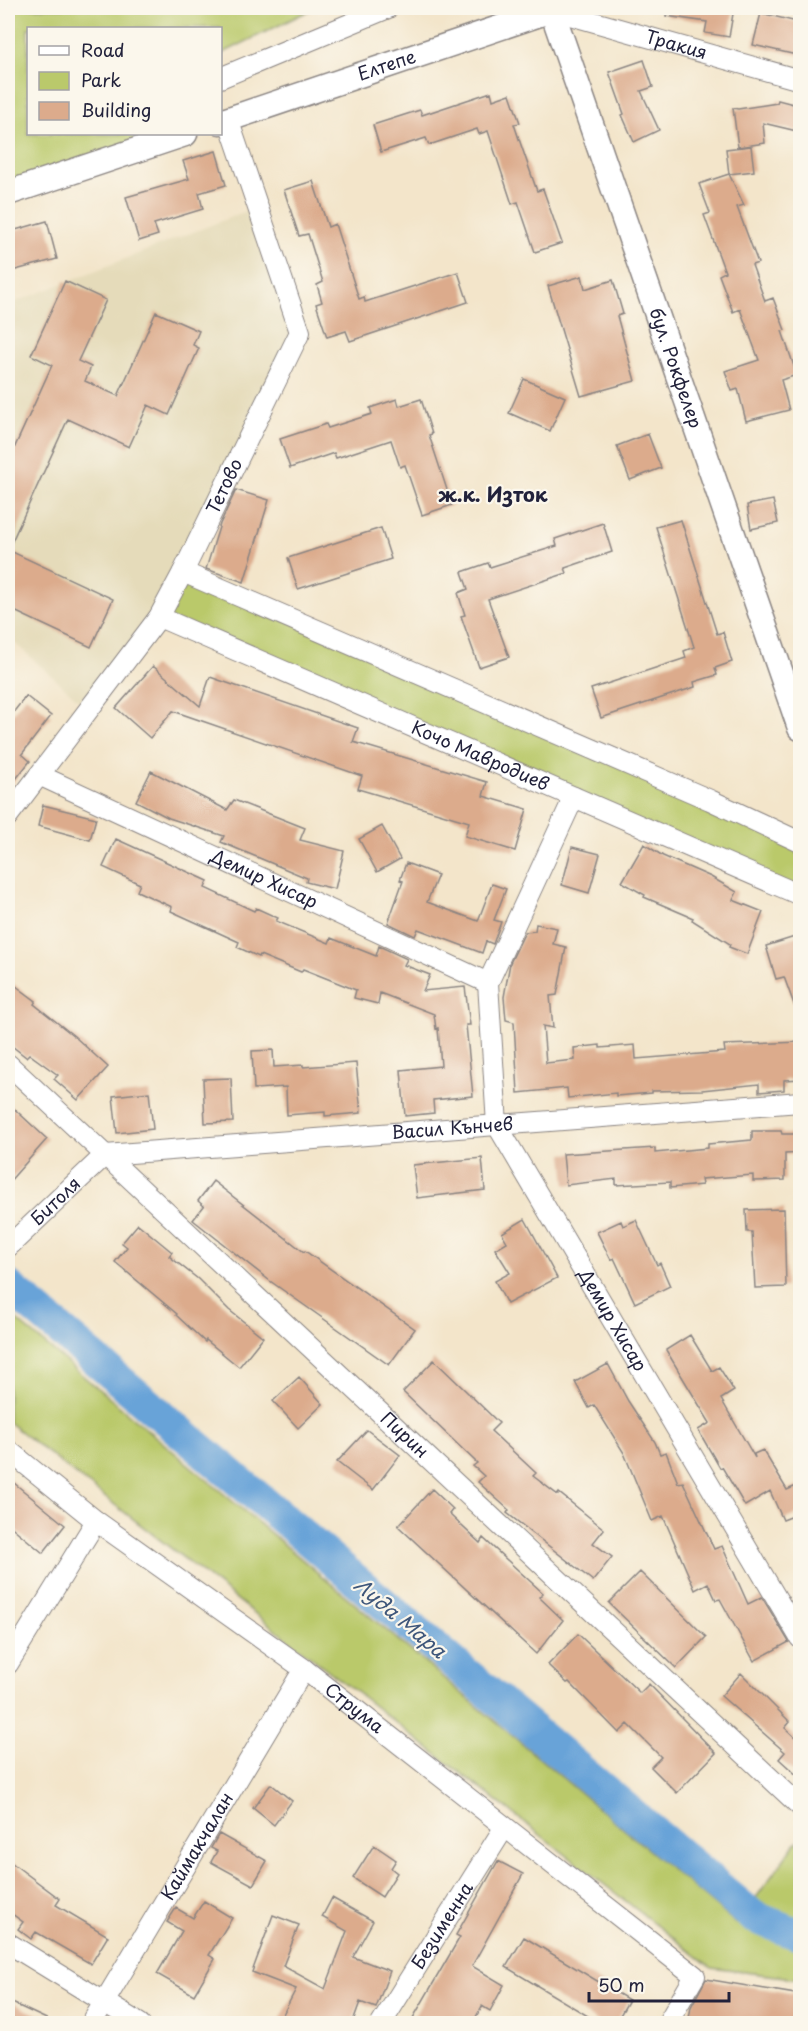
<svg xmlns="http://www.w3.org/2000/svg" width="808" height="2031" font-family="'Playpen Sans',sans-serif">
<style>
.built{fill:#e5dbba}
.green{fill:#bac96b;stroke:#6e7653;stroke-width:1.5}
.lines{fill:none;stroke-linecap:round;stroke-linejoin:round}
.river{stroke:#67a3d8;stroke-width:33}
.building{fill:#dcab8c}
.minor-casing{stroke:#8a8482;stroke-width:22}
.major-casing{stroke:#8a8482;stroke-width:27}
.minor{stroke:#fff;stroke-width:20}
.major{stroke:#fff;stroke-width:24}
.labels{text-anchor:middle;stroke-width:4.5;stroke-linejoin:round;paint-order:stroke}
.street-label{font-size:18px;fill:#22223b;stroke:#fbf7ec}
.neighbourhood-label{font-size:20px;font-weight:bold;fill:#22223b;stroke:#fbf7ec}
.water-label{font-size:20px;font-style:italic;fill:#3e567a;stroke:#fbf7ec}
</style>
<rect width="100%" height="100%" fill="#fbf7ec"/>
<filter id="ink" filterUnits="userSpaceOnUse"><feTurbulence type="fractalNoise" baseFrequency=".0167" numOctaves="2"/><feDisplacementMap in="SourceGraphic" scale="12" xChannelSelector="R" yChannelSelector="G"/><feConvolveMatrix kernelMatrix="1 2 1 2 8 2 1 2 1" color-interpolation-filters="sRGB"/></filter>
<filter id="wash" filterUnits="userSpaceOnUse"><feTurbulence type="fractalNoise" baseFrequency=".008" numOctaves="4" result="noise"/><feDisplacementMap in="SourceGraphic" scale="24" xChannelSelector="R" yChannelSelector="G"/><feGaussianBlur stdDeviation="1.35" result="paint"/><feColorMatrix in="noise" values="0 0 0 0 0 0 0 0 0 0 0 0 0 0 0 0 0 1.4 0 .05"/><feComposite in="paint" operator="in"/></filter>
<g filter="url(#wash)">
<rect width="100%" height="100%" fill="#f3e5ca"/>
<path class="built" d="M257,207L300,332L183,572L89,709L8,637V305Z"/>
<path class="green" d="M8,8H314L221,54L220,28H28V134H185L8,193Z
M183,572L800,842V895L159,617Z
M8,1313L737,1924L797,1841L800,1843V1979L712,1968L8,1422Z"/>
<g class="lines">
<path class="river" d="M8,1286L754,1917L800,1935"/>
</g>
<g id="blocks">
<path class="building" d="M666,8H734L729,37L705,33L707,22L666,16Z
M761,13L801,23V56L753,45Z
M644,60L653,87L641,91L659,130L634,142L622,115L624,114L609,72Z
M491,92L493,100L510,94L520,123L514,124L520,142L537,191L543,189L562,243L535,252L518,202L512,204L488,131L479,134L477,129L429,145L426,138L381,152L373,125L420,110L422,115Z
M778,100L801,106V132L763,123L765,143L738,147L733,108L738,109L777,103Z
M751,146L754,171L729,174L726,149Z
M216,151L226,185L199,193L203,209L154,224L158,235L139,241L126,197L189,179L183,161Z
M729,174L744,205L737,207L758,263L752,265L765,301L773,298L785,330L782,331L797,375L781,380L789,410L746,421L738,389L732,391L725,371L759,360L740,309L733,312L719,275L725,272L704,215L710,213L699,184Z
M313,181L328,227L335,224L359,299L364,297L365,302L458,272L468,302L350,341L346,331L327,337L316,304L322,302L317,285L323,282L308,234L299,236L284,190Z
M47,221L57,259L8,272V232Z
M582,276L585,289L613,280L623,314L617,316L635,381L581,396L548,286Z
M65,281L106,300L78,361L91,367L85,381L118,396L156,312L199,331L193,345L199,348L169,415L148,405L129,447L68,419L8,550L113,599L91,647L8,608V462L52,365L31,355Z
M524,379L565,397L550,431L509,413Z
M397,399L399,406L421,399L432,434L429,435L452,505L422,515L405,465L400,467L391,440L336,458L334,453L290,468L280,439L326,424L328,428L372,414L370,408Z
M648,434L661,468L630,480L617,446Z
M236,490L269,500L244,582L206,569L220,524Z
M773,500L778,523L751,529L747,505Z
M681,520L717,634L723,632L732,662L715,668L717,675L694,682L695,687L601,718L591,689L686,658L684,651L694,647L656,527Z
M603,523L612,552L565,568L567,573L488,599L509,657L479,667L461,616L465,615L458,593L468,589L462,572L488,563L490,567L557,546L555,539Z
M381,528L391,559L298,589L288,558Z
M153,666L200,706L210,677L358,728L353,742L487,782L483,796L527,809L515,851L465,836L469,822L358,789L362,776L173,711L150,738L116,708Z
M26,696L51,716L22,754L30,761L8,789V719Z
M151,771L227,810L234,800L305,828L300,840L344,851L335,889L306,882L307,878L221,842L224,836L169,818L136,801Z
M43,805L96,818L90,840L38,826Z
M382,826L400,859L377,872L359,839Z
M116,839L208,881L205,888L254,911L256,908L278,918L276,921L329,943L331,938L376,956L379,946L407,959L404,965L430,975L423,991L465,987L470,1025H466L473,1096L433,1100L434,1113L405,1116L401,1070L441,1066L438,1028L436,1029L434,1014L380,993L378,1004L354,998L356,990L303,969L301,972L260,955L259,957L237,947L239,942L171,911L172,907L137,891L140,884L103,867Z
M644,844L663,856L711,877L737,892L733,900L763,912L747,954L729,947L730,944L692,920L693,918L644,897L645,895L622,882Z
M572,847L600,854L589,893L562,885Z
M406,863L438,875L427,902L478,921L492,884L506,889L494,920L501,922L493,944L486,941L482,953L418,929L415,936L388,923L403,881L400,880Z
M536,924L557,928L553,944L566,947L557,995L550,996L553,1028L543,1026L546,1063L575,1060L574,1048L600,1045V1048L635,1045L636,1059L725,1052L724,1045L801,1042V1079L784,1080V1090L759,1092V1084L702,1090L652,1091V1093L616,1096V1093L568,1098L567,1088L518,1093L514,1022L506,1020L504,997L510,963L525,932L535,931Z
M801,935V1017L799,1018L784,977L776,979L766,946Z
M8,980L36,1001L34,1004L74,1036L108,1067L78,1100L54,1079L58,1075L29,1054L26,1057L8,1043Z
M273,1050L274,1067L303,1065V1067L356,1063L361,1113L325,1116V1112L287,1115L286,1087L254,1089L252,1051Z
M231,1078L233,1122L205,1123L203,1079Z
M149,1092L153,1129L117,1133L113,1096Z
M8,1103L47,1139L8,1183Z
M752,1131H781L782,1134H801V1153L785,1154V1180L753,1181V1175L701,1179L702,1185L670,1188V1182L616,1185V1179L566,1185L563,1154L655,1148V1153L708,1148V1144L752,1140Z
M482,1158L485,1190L417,1198L413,1165Z
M213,1181L304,1252L305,1251L415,1329L389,1365L270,1281L193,1220L204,1206L198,1201Z
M784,1209L786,1287L755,1288L752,1232H747L746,1210Z
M525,1219L557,1278L507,1304L495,1281L510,1273L495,1249L507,1242L502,1233Z
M636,1220L657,1265L660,1263L670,1286L635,1303L614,1258L611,1260L597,1232L621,1221L623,1226Z
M138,1224L172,1252L169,1256L198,1279L229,1310L263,1337L239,1367L206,1340L205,1342L176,1315L177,1314L115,1262L127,1247L122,1243Z
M690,1335L712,1371L719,1367L734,1391L721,1399L755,1458L754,1454L763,1450L787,1490L801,1484V1513L783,1520L770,1491L745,1506L722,1467L720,1468L698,1430L710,1423L666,1350Z
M434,1360L499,1423L491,1431L536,1473L533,1476L558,1495L559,1493L604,1529L593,1543L612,1557L593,1581L507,1513L509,1510L478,1482L484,1476L473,1466L477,1463L403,1392Z
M608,1364L628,1401L655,1442L660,1454L666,1452L678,1483L683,1482L714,1549L722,1546L748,1604L762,1597L789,1642L754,1661L720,1599L716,1600L708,1583L695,1590L663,1516L652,1521L624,1453L594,1405L589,1408L575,1382Z
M299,1377L323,1404L298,1428L273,1401Z
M367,1430L400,1455L373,1490L337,1462Z
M8,1478L65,1525L43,1553L8,1524Z
M432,1489L453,1509L449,1514L480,1543L483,1538L543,1593L539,1597L563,1620L536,1654L398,1526Z
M640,1572L706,1637L676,1668L609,1603Z
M578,1634L640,1693L649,1684L716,1753L677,1793L651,1767L661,1757L628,1724L619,1733L569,1682L567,1683L548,1665Z
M741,1673L790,1722L785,1728L797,1739L801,1736V1779L779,1759L785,1752L721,1696Z
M271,1784L292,1801L274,1825L253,1808Z
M219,1834L267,1861L253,1885L211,1862L217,1851L211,1848Z
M374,1845L396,1860L391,1868L397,1873L382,1897L353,1878Z
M8,1860L60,1899L56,1905L108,1936L91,1964L36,1932L31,1939L18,1929L23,1922L8,1911Z
M498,1861L523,1874L472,1966L504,1985L490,2011L482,2006L472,2024H422L413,2018L460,1937L456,1935Z
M332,1898L373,1921L353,1957L390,1971L376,2008L360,2002L352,2024H278L296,1989L252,1972L273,1915L299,1925L283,1966L325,1989L347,1931L322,1917Z
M204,1901L232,1918L209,1955L215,1959L194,1995L157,1974L182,1931L167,1922L176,1908L193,1918Z
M524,1937L629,2000L615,2024H601L506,1967Z
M706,1979L801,1995V2024H688L691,2007Z
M8,2001L57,2024H8Z"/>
</g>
</g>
<g filter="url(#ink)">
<use href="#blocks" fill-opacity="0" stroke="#8a8482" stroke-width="1.5"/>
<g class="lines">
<defs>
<g id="minor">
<path id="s1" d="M552,10L800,80"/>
<path d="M220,78L388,8"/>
<path d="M183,572L710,800L800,842"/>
<path id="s2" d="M159,617L800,895"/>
<path id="s3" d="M39,775L488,983"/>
<path id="s4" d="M574,797L488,983L497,1125L800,1638"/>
<path id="s5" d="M8,816L159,617L183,572L300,332L228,119"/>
<path id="s6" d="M8,1064L800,1806"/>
<path id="s7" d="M8,1247L105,1155L800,1102"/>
<path id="s8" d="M8,1450L96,1521L304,1669L695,1976L667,2024"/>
<path d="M8,1664L96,1521"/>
<path d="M8,1943L140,2024"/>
<path id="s9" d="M91,2024L304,1669"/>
<path id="s10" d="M381,2024L504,1828"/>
</g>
<g id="major">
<path id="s11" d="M551,8L800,728"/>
<path id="s12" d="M220,122L552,10"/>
<path d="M8,193L185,134"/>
</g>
</defs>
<use href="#minor" class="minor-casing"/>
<use href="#major" class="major-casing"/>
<use href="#minor" class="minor"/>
<use href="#major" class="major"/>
</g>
</g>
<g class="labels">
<g class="street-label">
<text dy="6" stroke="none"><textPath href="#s1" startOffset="129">Тракия</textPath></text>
<text dy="6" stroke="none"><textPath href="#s12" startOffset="176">Елтепе</textPath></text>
<text dy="6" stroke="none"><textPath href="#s11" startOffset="381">бул. Рокфелер</textPath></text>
<text dy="6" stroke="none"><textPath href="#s5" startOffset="396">Тетово</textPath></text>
<text dy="6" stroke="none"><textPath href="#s2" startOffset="350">Кочо Мавродиев</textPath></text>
<text dy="6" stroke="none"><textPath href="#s3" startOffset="248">Демир Хисар</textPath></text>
<text dy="6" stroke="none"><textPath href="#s7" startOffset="482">Васил Кънчев</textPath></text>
<text dy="6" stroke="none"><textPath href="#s7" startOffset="66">Битоля</textPath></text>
<text dy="6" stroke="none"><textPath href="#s4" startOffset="574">Демир Хисар</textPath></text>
<text dy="6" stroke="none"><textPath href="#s6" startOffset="543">Пирин</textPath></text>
<text dy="6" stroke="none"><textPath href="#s8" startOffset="432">Струма</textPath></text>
<text dy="6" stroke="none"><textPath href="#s9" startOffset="207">Каймакчалан</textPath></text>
<text dy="6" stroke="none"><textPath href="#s10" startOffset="116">Безименна</textPath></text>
</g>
<g class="neighbourhood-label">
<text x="493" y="502">ж.к. Изток</text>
</g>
<g class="water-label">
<text transform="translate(400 1618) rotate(40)" y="7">Луда Мара</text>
</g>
</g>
<rect width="808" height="2031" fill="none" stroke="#fbf7ec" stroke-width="30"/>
<rect x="27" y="27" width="195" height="108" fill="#fbf7ec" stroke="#a4a2a5" stroke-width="1.5"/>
<rect x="39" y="46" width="30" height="9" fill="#ffffff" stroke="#a4a2a5" stroke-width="1.5"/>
<text x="81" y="57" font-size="18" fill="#22223b">Road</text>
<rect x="39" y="72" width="30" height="18" fill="#bac96b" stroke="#a4a2a5" stroke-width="1.5"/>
<text x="81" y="87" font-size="18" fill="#22223b">Park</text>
<rect x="39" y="102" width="30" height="18" fill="#dcab8c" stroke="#a4a2a5" stroke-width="1.5"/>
<text x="81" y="117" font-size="18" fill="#22223b">Building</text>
<path d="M589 1992v9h140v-9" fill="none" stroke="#22223b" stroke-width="3"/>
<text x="598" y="1992" font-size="18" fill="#22223b" stroke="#fbf7ec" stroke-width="4.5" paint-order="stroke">50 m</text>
</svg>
